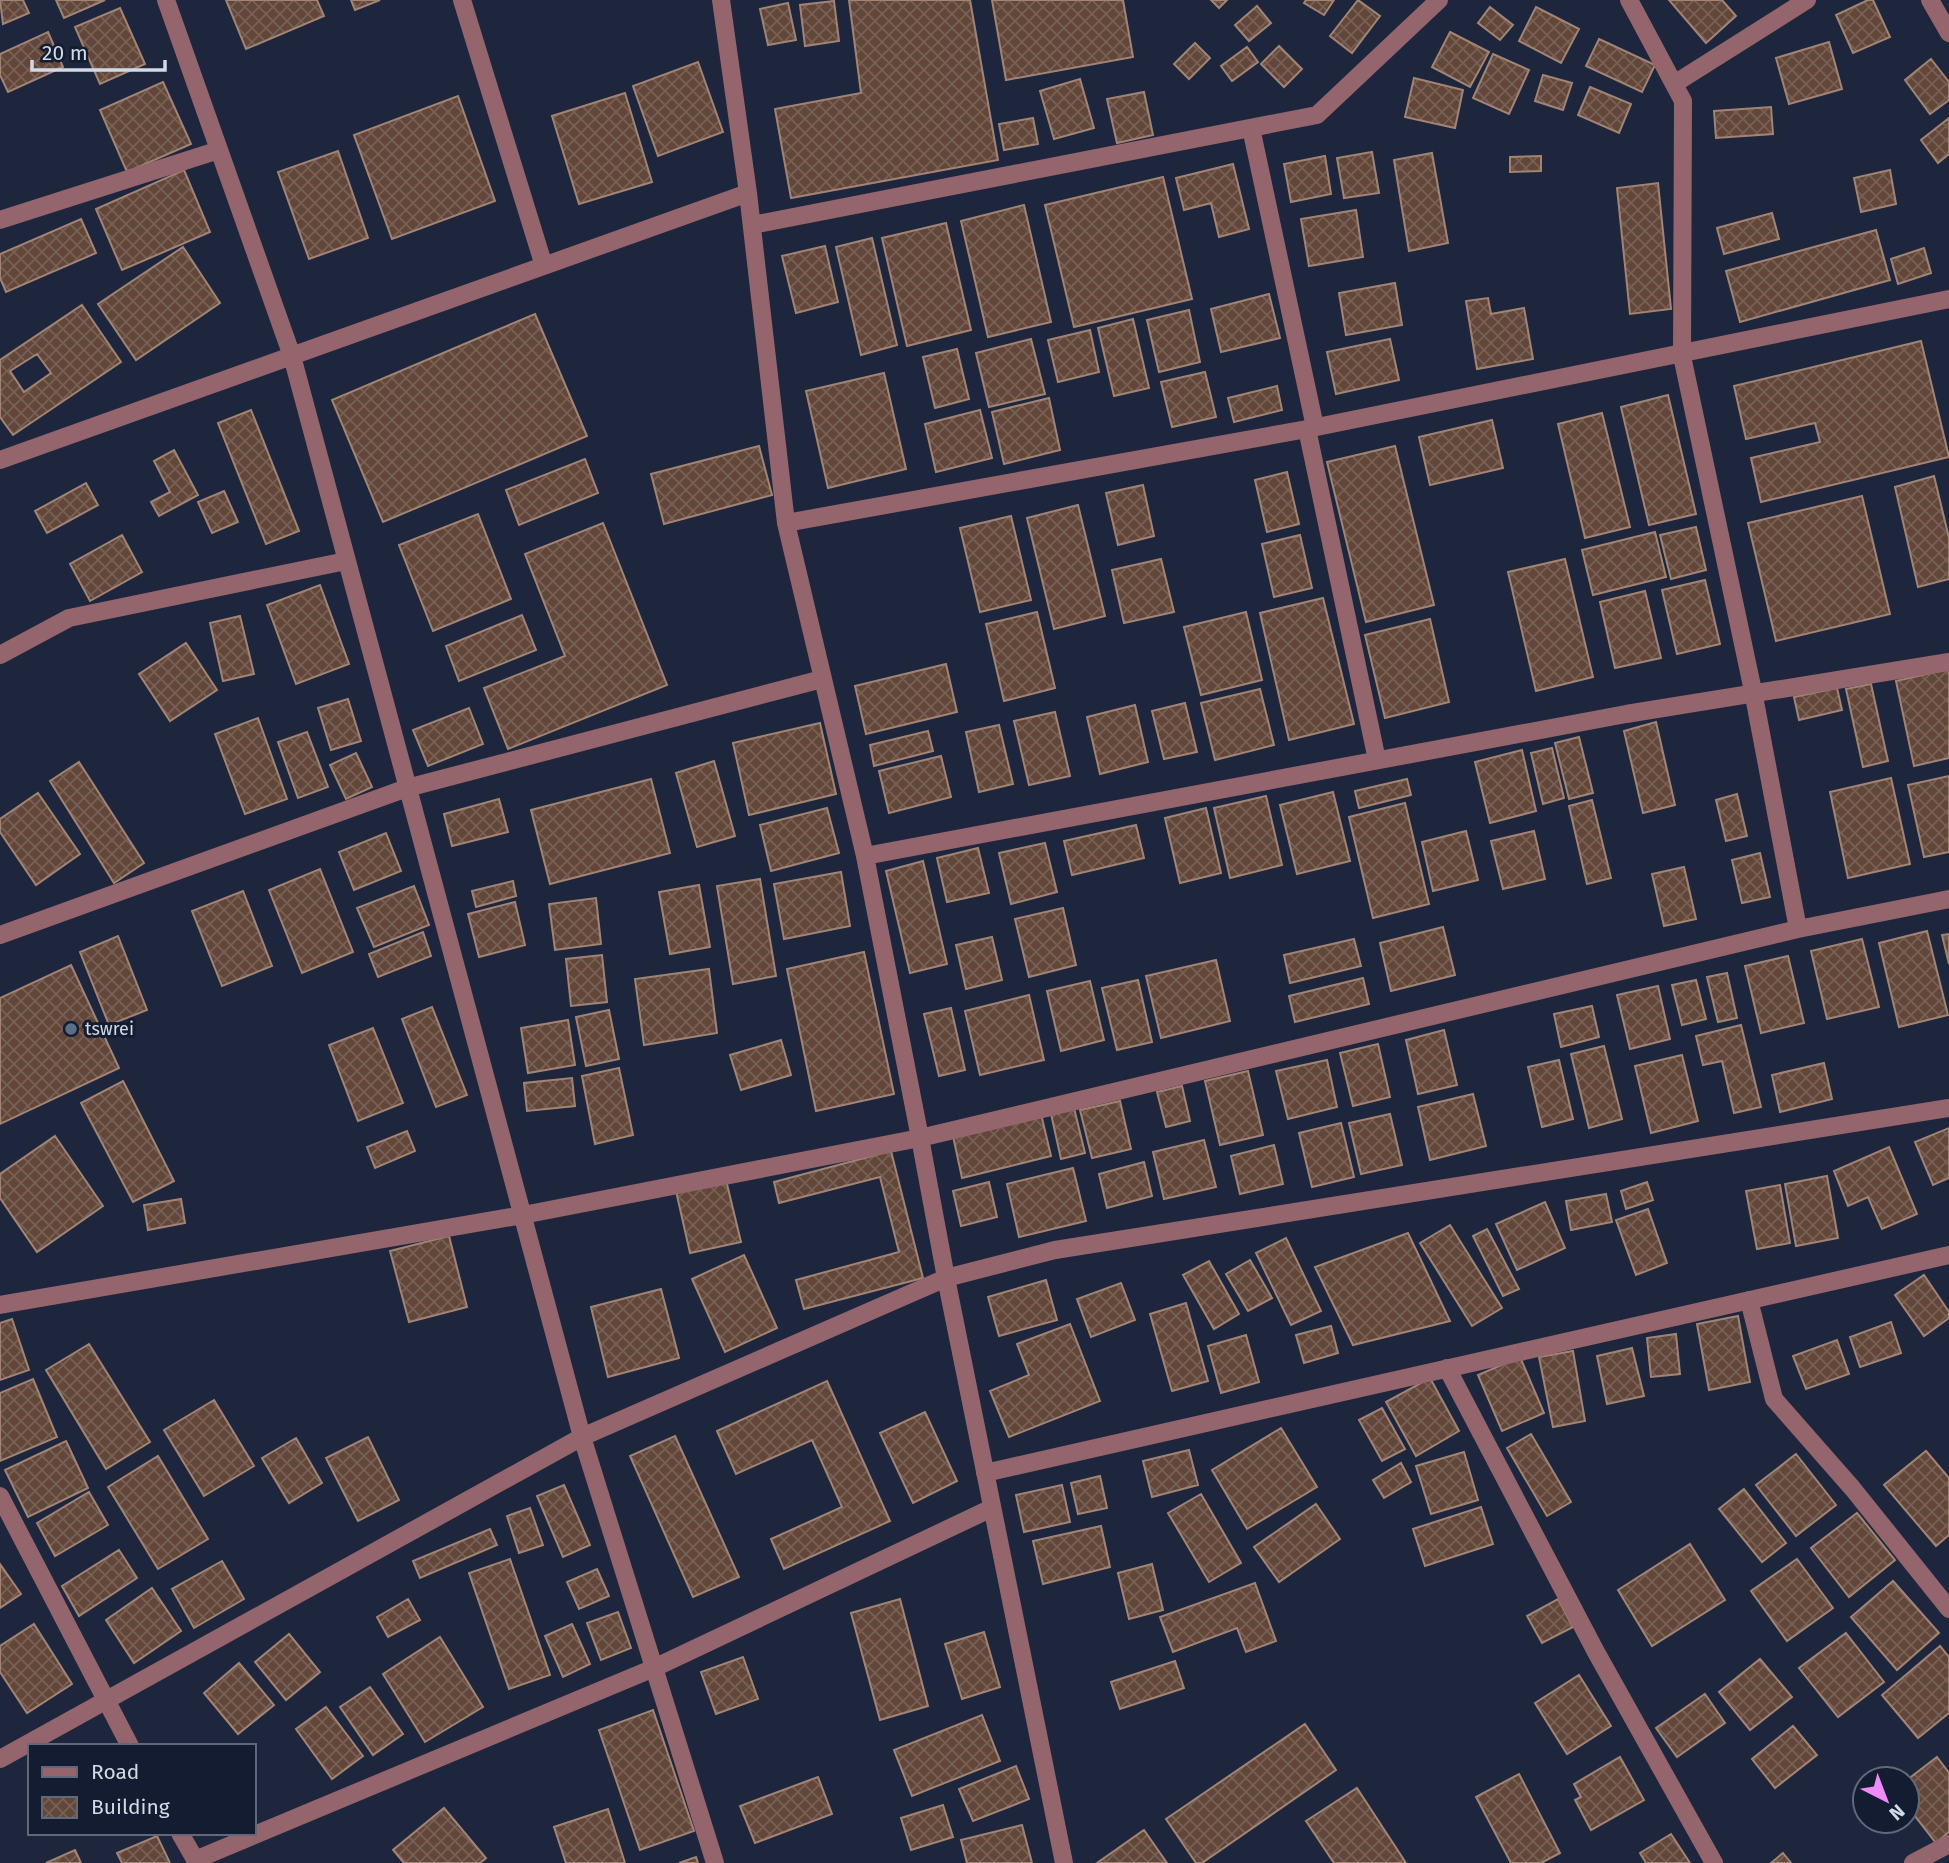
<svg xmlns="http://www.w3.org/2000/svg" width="1949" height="1863" font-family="'Fira Sans',sans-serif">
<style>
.building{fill:url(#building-cross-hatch);stroke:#a28475;stroke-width:2;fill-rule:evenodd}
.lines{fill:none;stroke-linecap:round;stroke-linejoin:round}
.minor{stroke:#94656d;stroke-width:18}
.service-dot{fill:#5c6f8a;stroke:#141c31;stroke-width:2.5}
.labels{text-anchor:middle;stroke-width:6;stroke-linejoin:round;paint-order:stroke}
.poi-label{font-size:18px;fill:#d2d9e7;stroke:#141c31;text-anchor:start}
</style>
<defs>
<pattern id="building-cross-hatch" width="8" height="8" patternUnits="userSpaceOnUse" patternTransform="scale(1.75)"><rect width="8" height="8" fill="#614639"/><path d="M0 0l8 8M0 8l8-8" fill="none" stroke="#776056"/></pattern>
</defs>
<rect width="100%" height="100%" fill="#1d263c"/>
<path class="building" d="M0,0H23L29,13L3,24Z
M56,0H105L64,18Z
M226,0H317L324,16L246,49Z
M351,0H380L355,10Z
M849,0H970L998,160L791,198L775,109L861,93Z
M992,0H1123L1133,57L1006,80Z
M1211,0H1227L1219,8Z
M1306,0H1334L1324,15L1304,3Z
M1358,0L1380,16L1352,53L1330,36Z
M1669,0H1722L1736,16L1706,43Z
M1868,0H1873L1890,37L1853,53L1836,15Z
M834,1L839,41L805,46L800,5Z
M788,3L796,40L768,45L760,9Z
M1257,6L1271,23L1249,41L1235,25Z
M1490,7L1513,25L1500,40L1478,23Z
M1536,7L1579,29L1561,63L1519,41Z
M120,8L145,64L100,84L75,27Z
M48,32L63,67L8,92L0,75V54Z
M1450,32L1489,52L1470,87L1432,67Z
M1599,39L1655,65L1642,92L1586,66Z
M1829,42L1842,89L1789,104L1776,58Z
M1195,43L1210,58L1189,79L1174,64Z
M1279,46L1302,69L1284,87L1261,64Z
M1247,47L1258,62L1232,81L1221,66Z
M1493,54L1529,70L1509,114L1473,98Z
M1931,59L1949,82V100L1930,114L1905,80Z
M698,62L723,132L658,156L633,86Z
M1543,75L1572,83L1563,110L1535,101Z
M1414,78L1463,90L1455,128L1405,117Z
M1080,79L1094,128L1054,139L1040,91Z
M163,82L191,144L127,172L100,110Z
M1590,87L1631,104L1619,133L1578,115Z
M1144,92L1153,135L1117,143L1107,99Z
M625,93L652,182L579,204L552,116Z
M458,96L495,201L392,239L354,135Z
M1771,107L1773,134L1716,138L1714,111Z
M1033,118L1038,144L1004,150L999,124Z
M1949,118V154L1938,163L1921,140Z
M338,151L368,238L309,259L278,172Z
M1372,152L1379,193L1344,198L1337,158Z
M1432,153L1448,243L1409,251L1394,160Z
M1325,156L1331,194L1291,202L1284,164Z
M1541,156V171L1510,172V157Z
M1233,164L1249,229L1219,237L1211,203L1184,210L1176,178Z
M184,170L210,232L122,270L96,209Z
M1890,170L1896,204L1861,212L1854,178Z
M1163,177L1192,299L1074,327L1045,205Z
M1658,183L1671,309L1630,314L1617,188Z
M1024,205L1051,322L988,337L961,221Z
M1356,210L1363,257L1309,266L1301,219Z
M1772,213L1779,239L1724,254L1717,228Z
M81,219L96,253L6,292L0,278V254Z
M946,223L971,330L907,346L882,238Z
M1876,230L1890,280L1740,322L1726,271Z
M872,238L897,345L861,355L836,247Z
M825,246L838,302L796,313L782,256Z
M183,247L220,303L136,360L98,304Z
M1924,248L1931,273L1898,284L1891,259Z
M1395,283L1402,325L1346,335L1339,293Z
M1269,294L1280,338L1221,352L1211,309Z
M1488,298L1491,314L1524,308L1533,359L1477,369L1466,301Z
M82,305L121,362L13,435L0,417V360ZM37,354L51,373L24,392L10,371Z
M1189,310L1200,362L1159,372L1147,320Z
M535,314L587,436L383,522L332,400Z
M1133,319L1149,388L1114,396L1098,328Z
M1090,330L1099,372L1058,382L1048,340Z
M1031,339L1045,394L989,407L976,353Z
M1390,339L1399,380L1336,394L1327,352Z
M1921,341L1949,457L1761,502L1751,458L1820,442L1815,423L1746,439L1734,386Z
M957,349L969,399L935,408L923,357Z
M1205,372L1216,417L1172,427L1161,382Z
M884,373L906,469L828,488L806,391Z
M1277,386L1282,410L1234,422L1228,398Z
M1668,395L1696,514L1649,525L1621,407Z
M1049,398L1060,450L1004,464L992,412Z
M251,410L299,531L266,544L218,423Z
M980,410L992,458L936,472L925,424Z
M1602,413L1630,527L1585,538L1558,424Z
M1492,420L1503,468L1430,485L1419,437Z
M759,446L772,495L664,524L651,474Z
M1395,446L1434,605L1366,622L1327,462Z
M174,450L198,495L159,516L151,502L170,492L154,461Z
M585,459L598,493L519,525L506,490Z
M1287,472L1299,524L1267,532L1255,480Z
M1934,476L1949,538V579L1918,587L1895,487Z
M86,483L98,505L47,533L35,511Z
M1143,485L1154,536L1118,545L1106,493Z
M224,491L238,522L212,533L198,502Z
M1862,496L1890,614L1776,641L1748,523Z
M1078,505L1105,616L1054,629L1027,518Z
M478,514L511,599L433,631L399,545Z
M1011,516L1031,600L980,612L960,528Z
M603,523L667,685L508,749L484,688L565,656L525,554Z
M1696,527L1706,570L1671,579L1660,535Z
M1655,532L1666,577L1593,595L1582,550Z
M122,535L142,572L90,601L70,564Z
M1300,535L1312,588L1274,597L1262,544Z
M1161,559L1174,612L1124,623L1112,570Z
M1565,559L1593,677L1536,691L1508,572Z
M1705,580L1720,644L1677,654L1662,590Z
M320,585L349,664L296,684L267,605Z
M1645,591L1661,658L1615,668L1600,602Z
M1323,598L1354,724L1289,740L1260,613Z
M1037,612L1055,688L1004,701L986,624Z
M1246,612L1262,680L1201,695L1184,627Z
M522,615L536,650L459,681L446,646Z
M240,616L254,674L223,681L210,623Z
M1430,619L1449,702L1385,718L1365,635Z
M186,643L217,690L170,721L139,674Z
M946,664L957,712L866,734L855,686Z
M1949,669V758L1914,766L1896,681Z
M1871,684L1888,761L1863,767L1846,689Z
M1837,688L1842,710L1799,720L1794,697Z
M1260,689L1274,745L1215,760L1201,703Z
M348,699L361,741L331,750L318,708Z
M1185,703L1197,752L1164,759L1152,711Z
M1135,705L1148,762L1100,774L1087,717Z
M469,708L483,744L428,766L413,730Z
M1055,712L1070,776L1029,785L1014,721Z
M258,718L287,799L245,814L215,734Z
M1656,722L1675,805L1643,813L1624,731Z
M820,723L836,794L749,815L733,743Z
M999,725L1013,784L979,792L966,732Z
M928,731L933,751L874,766L870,745Z
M307,732L328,787L298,798L278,742Z
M1579,737L1593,793L1569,799L1555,743Z
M1552,748L1564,798L1543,804L1531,753Z
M1522,750L1536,811L1490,823L1475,762Z
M356,753L372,787L346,799L330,765Z
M941,756L951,797L889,813L879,771Z
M714,761L735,836L697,847L676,773Z
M79,762L144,863L114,883L50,781Z
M1949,776V852L1924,857L1908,785Z
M1891,778L1910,864L1848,878L1830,792Z
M651,779L670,853L550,884L531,810Z
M1407,779L1411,795L1359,808L1355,791Z
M1333,792L1350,861L1297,874L1280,805Z
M38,793L80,854L36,885L0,832V819Z
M1737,794L1747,836L1726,841L1716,800Z
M1266,796L1282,865L1230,878L1214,808Z
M499,799L508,832L452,846L444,814Z
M1592,800L1611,878L1587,884L1569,806Z
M1405,803L1429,904L1373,918L1349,817Z
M827,808L839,853L771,871L760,825Z
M1206,808L1221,873L1180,883L1165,818Z
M1136,825L1144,858L1072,875L1064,841Z
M1466,831L1478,880L1433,891L1422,842Z
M1534,831L1545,879L1503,889L1491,841Z
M386,833L401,871L354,890L339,852Z
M1045,843L1057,892L1011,904L999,853Z
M978,848L989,893L947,902L937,858Z
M1760,853L1770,897L1742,903L1732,860Z
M923,861L947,964L910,973L886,871Z
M1684,867L1696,919L1664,926L1652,874Z
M320,869L353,952L302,973L269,890Z
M841,872L850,926L784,939L774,884Z
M760,879L776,976L733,984L717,886Z
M513,881L516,896L476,907L472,891Z
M699,885L710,947L670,954L659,892Z
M414,886L429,925L374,947L357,908Z
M243,891L272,966L222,986L192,911Z
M596,898L601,944L555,950L549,904Z
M515,902L525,945L479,957L468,914Z
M1063,908L1076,965L1029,977L1015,919Z
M1443,927L1455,975L1391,991L1380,943Z
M1927,931L1948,1015L1899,1027L1879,943Z
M423,932L431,956L378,977L369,954Z
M1949,934V964L1942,935Z
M118,936L147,1010L109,1025L80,952Z
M992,937L1002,980L966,989L956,945Z
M1354,939L1361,966L1290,983L1284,955Z
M1862,939L1879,1007L1827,1019L1811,951Z
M864,952L894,1094L816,1111L787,969Z
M602,955L607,1002L571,1006L566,959Z
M1788,956L1804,1023L1761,1033L1745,966Z
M1216,960L1230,1021L1161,1038L1146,976Z
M71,965L119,1068L0,1124V998Z
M709,969L717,1033L644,1045L635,979Z
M1727,973L1737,1018L1718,1022L1707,977Z
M1363,978L1369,1004L1295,1022L1289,996Z
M1138,980L1152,1042L1117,1050L1102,988Z
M1696,980L1706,1019L1682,1025L1672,985Z
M1090,981L1104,1040L1061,1051L1047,991Z
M1658,986L1670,1039L1630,1049L1617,995Z
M1029,995L1044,1060L980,1075L965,1011Z
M1592,1006L1599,1037L1561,1047L1554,1014Z
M432,1007L467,1095L436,1107L402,1019Z
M951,1008L965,1070L939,1076L924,1014Z
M609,1010L619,1059L586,1066L576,1017Z
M568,1020L575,1065L528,1073L521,1028Z
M1741,1025L1761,1107L1734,1113L1722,1061L1703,1065L1696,1036Z
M373,1028L403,1103L358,1121L329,1045Z
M1444,1030L1457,1085L1418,1094L1406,1040Z
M781,1040L791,1075L741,1090L730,1055Z
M1378,1044L1390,1097L1353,1106L1340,1053Z
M1604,1046L1622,1119L1589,1128L1571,1054Z
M1682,1055L1698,1121L1651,1133L1635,1066Z
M1327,1060L1337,1107L1288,1119L1276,1071Z
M1559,1060L1573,1119L1542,1127L1528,1067Z
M1824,1063L1832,1099L1780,1112L1772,1075Z
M619,1068L633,1135L595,1144L582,1076Z
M1248,1071L1263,1135L1220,1145L1205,1081Z
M572,1078L575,1106L527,1111L524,1083Z
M123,1081L174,1181L133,1202L81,1103Z
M1182,1086L1190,1121L1166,1127L1157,1092Z
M1473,1094L1486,1146L1430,1160L1418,1107Z
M1120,1101L1131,1149L1092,1158L1080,1110Z
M1074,1108L1085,1153L1061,1159L1051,1114Z
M1041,1114L1051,1156L962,1178L953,1136Z
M1390,1114L1402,1165L1361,1174L1349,1123Z
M1341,1123L1354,1177L1312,1187L1299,1133Z
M1949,1128V1178L1933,1185L1915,1142Z
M407,1131L415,1151L375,1168L367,1147Z
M55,1136L103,1206L37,1252L0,1198V1174Z
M1204,1140L1216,1187L1164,1199L1153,1152Z
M1274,1145L1283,1184L1240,1194L1231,1156Z
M1889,1147L1917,1214L1882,1229L1868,1197L1848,1206L1834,1171Z
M891,1151L923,1278L804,1309L796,1280L899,1252L880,1177L779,1203L774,1182Z
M1144,1162L1152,1196L1107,1208L1099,1174Z
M1073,1168L1086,1221L1019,1237L1007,1184Z
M1827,1176L1838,1238L1796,1246L1785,1184Z
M726,1180L741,1242L690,1253L676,1191Z
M989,1182L997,1217L961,1226L953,1191Z
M1647,1182L1653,1200L1626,1209L1621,1191Z
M1780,1185L1790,1243L1757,1249L1746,1191Z
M1606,1194L1612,1222L1571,1230L1566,1201Z
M181,1199L185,1223L148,1230L144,1205Z
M1545,1202L1565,1248L1517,1270L1496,1224Z
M1648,1209L1667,1263L1636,1275L1616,1220Z
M1450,1225L1502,1308L1472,1326L1420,1243Z
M1487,1229L1519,1289L1503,1296L1473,1236Z
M1408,1233L1450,1321L1353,1345L1315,1267Z
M449,1236L467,1307L409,1322L390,1251Z
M1286,1238L1321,1311L1291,1325L1256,1253Z
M744,1255L777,1328L725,1352L692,1279Z
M1250,1260L1272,1298L1248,1311L1226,1274Z
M1209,1261L1239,1314L1214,1329L1183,1275Z
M1924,1275L1949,1312V1318L1924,1336L1895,1295Z
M1046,1280L1057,1320L999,1336L988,1297Z
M1121,1283L1135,1320L1091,1337L1077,1299Z
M661,1289L679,1358L608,1377L591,1307Z
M1186,1303L1208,1381L1172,1391L1150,1314Z
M1738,1316L1750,1382L1709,1390L1697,1324Z
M12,1319L29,1370L0,1380V1323Z
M1891,1322L1901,1353L1860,1367L1850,1337Z
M1070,1324L1100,1401L1009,1437L990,1391L1029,1375L1017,1344Z
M1331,1326L1338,1353L1304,1363L1296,1335Z
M1676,1334L1680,1374L1651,1377L1647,1338Z
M1246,1335L1259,1382L1221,1393L1208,1346Z
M1837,1340L1849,1374L1806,1389L1793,1356Z
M89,1344L150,1442L106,1469L46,1370Z
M1632,1348L1644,1396L1607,1404L1597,1356Z
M1573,1351L1585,1421L1553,1427L1539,1357Z
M1520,1357L1544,1413L1502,1431L1478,1375Z
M1430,1378L1459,1431L1416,1456L1386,1402Z
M33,1379L57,1437L0,1461V1393Z
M827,1381L890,1521L784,1569L771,1539L842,1507L812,1440L736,1474L717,1431Z
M214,1400L254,1466L204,1496L164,1430Z
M1382,1408L1405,1449L1382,1461L1359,1420Z
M925,1412L957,1481L913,1503L880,1433Z
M1281,1428L1317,1487L1247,1529L1212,1470Z
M1531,1434L1571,1502L1547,1516L1507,1448Z
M675,1436L739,1577L693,1597L630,1456Z
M368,1437L399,1500L358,1521L326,1458Z
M296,1438L322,1483L289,1503L262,1458Z
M66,1441L88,1488L28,1517L5,1470Z
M1189,1450L1198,1485L1152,1497L1143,1461Z
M1926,1451L1949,1478V1535L1936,1546L1884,1485Z
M1464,1452L1478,1500L1431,1514L1416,1466Z
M1796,1454L1836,1505L1796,1536L1756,1485Z
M158,1456L208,1539L158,1569L108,1487Z
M1401,1463L1411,1482L1384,1498L1373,1480Z
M1100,1476L1107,1508L1078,1514L1071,1483Z
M564,1485L590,1545L563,1557L537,1496Z
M1062,1485L1070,1522L1024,1532L1016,1495Z
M1744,1489L1786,1543L1762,1562L1719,1509Z
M89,1492L108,1525L55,1556L37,1523Z
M1201,1494L1241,1563L1209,1582L1168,1513Z
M1316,1504L1340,1539L1279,1582L1254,1547Z
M1481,1507L1493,1544L1425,1566L1413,1529Z
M530,1508L543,1545L519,1553L507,1516Z
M1857,1513L1895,1560L1849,1597L1811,1548Z
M1101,1526L1110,1567L1043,1584L1033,1541Z
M490,1529L497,1545L420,1578L413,1561Z
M1690,1544L1725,1600L1652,1646L1618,1590Z
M119,1550L137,1578L79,1616L62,1586Z
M510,1559L550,1675L509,1689L469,1573Z
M1797,1559L1833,1608L1787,1641L1751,1591Z
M222,1561L244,1599L194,1628L172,1589Z
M0,1564L21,1594L0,1608Z
M1152,1564L1163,1610L1129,1619L1118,1573Z
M597,1569L609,1596L579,1609L567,1582Z
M1893,1581L1939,1633L1897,1670L1851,1617Z
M1255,1583L1276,1641L1246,1652L1237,1628L1173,1652L1160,1617Z
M152,1588L181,1631L134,1663L106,1620Z
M408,1599L420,1620L388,1637L377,1617Z
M900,1599L928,1706L880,1720L851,1613Z
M1558,1599L1573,1627L1542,1643L1527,1616Z
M618,1612L631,1648L601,1660L587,1623Z
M34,1624L72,1684L27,1713L0,1672V1646Z
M572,1624L590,1664L563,1677L545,1636Z
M984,1632L1000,1687L962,1699L945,1644Z
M1846,1633L1884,1682L1838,1717L1799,1668Z
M289,1634L320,1672L286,1700L255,1662Z
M440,1637L483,1707L425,1742L383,1674Z
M1940,1646L1949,1657V1713L1918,1738L1882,1695Z
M743,1657L758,1699L716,1714L701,1672Z
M1760,1659L1792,1697L1750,1730L1719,1692Z
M1175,1661L1184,1688L1120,1709L1111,1682Z
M239,1663L274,1705L238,1734L204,1693Z
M1579,1675L1611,1726L1567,1754L1535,1703Z
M370,1687L403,1734L373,1755L340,1707Z
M1705,1694L1725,1723L1677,1757L1656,1728Z
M326,1707L363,1756L332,1779L296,1729Z
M653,1710L694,1831L640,1850L599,1730Z
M982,1715L1000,1761L912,1796L894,1750Z
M1305,1724L1336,1770L1202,1863H1196L1166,1819Z
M1793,1726L1817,1755L1775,1788L1752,1759Z
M1620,1757L1644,1800L1591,1830L1575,1800L1581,1797L1574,1784Z
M1937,1757L1949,1773V1832L1936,1843L1907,1806V1780Z
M1016,1766L1029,1799L973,1821L959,1789Z
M1519,1774L1560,1853L1541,1863H1511L1476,1797Z
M818,1777L832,1814L755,1843L740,1806Z
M1357,1788L1406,1863H1334L1306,1821Z
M943,1805L953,1837L911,1850L901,1818Z
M444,1808L486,1858L480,1863H404L393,1850Z
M608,1809L625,1863H566L554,1827Z
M1022,1825L1032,1863H967L961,1840Z
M1144,1830L1167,1863H1097Z
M1671,1834L1690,1863H1646L1640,1853Z
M157,1836L170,1863H122L117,1853Z
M75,1850L81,1863H46Z
M1783,1853L1791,1863H1771Z
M696,1857L698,1863H679Z"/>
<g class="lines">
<path class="minor" d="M166,0L292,356L582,1437L715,1863
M462,0L544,266
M1930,0L1949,33
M1674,84L1807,0
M1251,128L1315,427
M748,193L786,523
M0,220L219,150
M752,225L1317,115L1439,0
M1307,429L1377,760
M0,460L748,193L721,0
M0,655L69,618L346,561
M865,856L786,523L1307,429L1949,299
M1798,929L1949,899
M0,935L407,788L822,679
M1749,1300L1774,1399L1853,1489L1949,1609
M0,1305L523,1215L920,1138L865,856L1626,714L1949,662
M1447,1368L1596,1652L1714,1863
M985,1473L1949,1255
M0,1496L130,1746
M0,1759L582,1437L946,1278L1055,1250L1949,1108
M180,1833L197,1863
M195,1860L654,1668L992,1508
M1064,1863L946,1278L920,1138L1798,929L1753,691L1682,356L1683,101L1629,0
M1913,1863L1949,1844"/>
</g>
<circle class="service-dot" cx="71" cy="1029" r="7"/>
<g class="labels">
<g class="poi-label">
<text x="85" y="1035">tswrei</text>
</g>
</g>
<rect x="28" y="1744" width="228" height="91" fill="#141c31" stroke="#60687a" stroke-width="2"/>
<rect x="42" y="1767" width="35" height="10" fill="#94656d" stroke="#60687a" stroke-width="2"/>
<text x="91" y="1779" font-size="21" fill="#d2d9e7">Road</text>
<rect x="42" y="1797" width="35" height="21" fill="url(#building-cross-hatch)" stroke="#60687a" stroke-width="2"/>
<text x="91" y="1814" font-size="21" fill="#d2d9e7">Building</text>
<g transform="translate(1886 1800) rotate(138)"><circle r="33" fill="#141c31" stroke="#60687a" stroke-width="2"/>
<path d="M0-5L12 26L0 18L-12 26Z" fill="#ef8bf7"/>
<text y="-10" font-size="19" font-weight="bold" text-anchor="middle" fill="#d2d9e7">N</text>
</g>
<path d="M32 60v10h133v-10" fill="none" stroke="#d2d9e7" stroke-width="3.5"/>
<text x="42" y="60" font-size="21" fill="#d2d9e7" stroke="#141c31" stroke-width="5" paint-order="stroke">20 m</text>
</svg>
